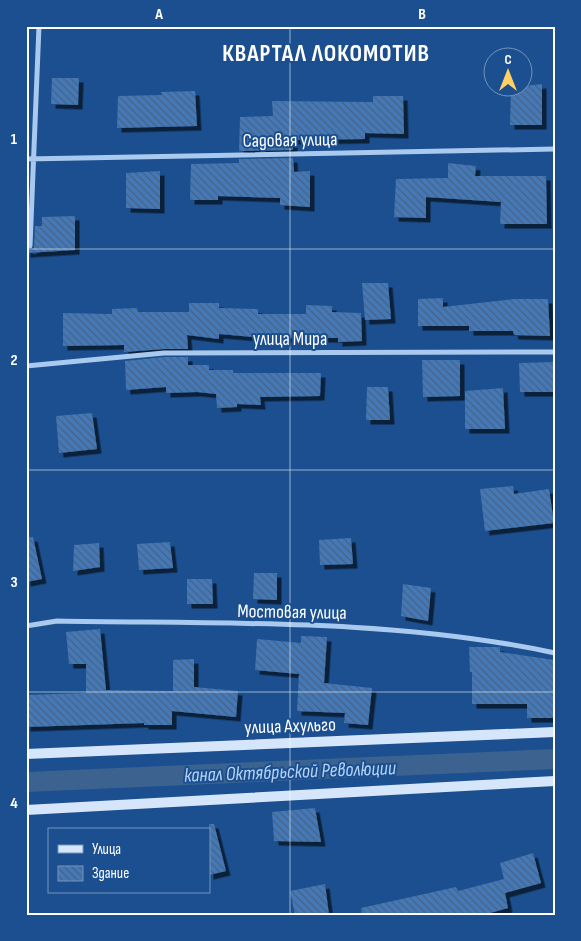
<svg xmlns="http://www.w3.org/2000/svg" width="581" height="941" font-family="'Sofia Sans Condensed',sans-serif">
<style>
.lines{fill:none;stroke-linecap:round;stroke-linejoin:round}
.canal{stroke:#3c6290;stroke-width:20}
.building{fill:url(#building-back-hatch);filter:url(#shadow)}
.minor{stroke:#a9c9ee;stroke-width:5}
.secondary{stroke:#d6e6fa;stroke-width:10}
.grid{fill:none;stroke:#fff;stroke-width:1;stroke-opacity:0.55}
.labels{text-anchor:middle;stroke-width:4;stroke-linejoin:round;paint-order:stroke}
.street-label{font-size:19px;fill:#fff;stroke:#1b4f8f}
.water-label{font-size:20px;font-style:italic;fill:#b5d3f5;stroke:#1b4f8f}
.district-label{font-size:24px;font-weight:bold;letter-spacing:1px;fill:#fff;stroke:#1b4f8f}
.neatline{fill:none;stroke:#fff;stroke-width:2}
.grid-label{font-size:16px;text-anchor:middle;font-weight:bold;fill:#fff}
</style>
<defs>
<pattern id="building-back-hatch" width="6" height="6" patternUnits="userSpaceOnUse" patternTransform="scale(1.25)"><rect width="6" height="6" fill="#4478b7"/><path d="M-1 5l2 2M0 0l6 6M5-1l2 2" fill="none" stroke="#486282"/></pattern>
<filter id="shadow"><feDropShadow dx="4.5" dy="4.5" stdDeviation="0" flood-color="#0009"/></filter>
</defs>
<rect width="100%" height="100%" fill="#1b4f8f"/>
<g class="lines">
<path class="canal" d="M26,782L555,759"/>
</g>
<path class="building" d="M52,78H79L78,105L51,104Z
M542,84V125H510L511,88H524V86Z
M195,91L197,126L117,128L118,96L162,95L161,92Z
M373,96H403L404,134L365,133V139L293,140V150L239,151L240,117L273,116L272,101L373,102Z
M293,158L294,172L310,171V207L280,205V198L218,196V200H190L191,164L239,163V159Z
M448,163L476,166L475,176H546L547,224H500L501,202L426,197V218L394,217L396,179L448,178Z
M160,171V209L126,208V173Z
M75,216V250L26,253V248L30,250L34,248L35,226H42V217Z
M362,283H388L391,319L365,320Z
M443,298V307L515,299H548L550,336L514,335L513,331H469V326H418V299Z
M189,303H219V308L258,309V314H306V305L332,306V312L361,313L362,341L338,342V338H265L219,334V339L187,335L188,349H164L124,352V345L63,346V313L112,314V309L137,308L138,312H189Z
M164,357H188V365H209V370H233V373H321L320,396L260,397L261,405L237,404V407L217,408L216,394L197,392L166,393V387L126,390L125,361Z
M422,360H460V396L423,397Z
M554,362L555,392H520L519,363Z
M367,387H388L390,420H366Z
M503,388L505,429H465V391Z
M92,413L97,449L59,453L56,416Z
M513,486L514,494L549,489L554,523L485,531L480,489Z
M33,537L42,579L26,582V538Z
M351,538L353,564L320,565L319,540Z
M170,542L173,568L139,570L137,544Z
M99,543L100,567L73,571L74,545Z
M254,573H277V600L253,599Z
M187,579H212L213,604H187Z
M403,584L431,588L428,621L401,616Z
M100,629L106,690L173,691V660L194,659V687L238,691L236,717L172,711V725H144V723L26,727V695L86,693V664H69L66,632Z
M301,636L327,637L324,683L372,688L368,725L344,723L345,713L297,711L299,674L255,670L257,639L301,643Z
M469,647H500V652L554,660L555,718H527V704H472V672H470Z
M315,808L321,842L274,841L272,812Z
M209,824H214L226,871L209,875Z
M533,853L541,883L505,893L508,908L483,915H362L361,908L456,887L458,891L504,879L500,863Z
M325,884L329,915H295L290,891Z"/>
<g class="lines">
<path class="minor" d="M26,159L555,149
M30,246L39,26
M26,366L164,353L555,352
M26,626L57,621C223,624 392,618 555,653"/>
<path class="secondary" d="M26,754L555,732
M26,810L555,781"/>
</g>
<path class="grid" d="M290,26V915M26,249H555M26,470H555M26,692H555"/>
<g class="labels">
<g class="street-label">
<text transform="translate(290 139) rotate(-1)" y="7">Садовая улица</text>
<text x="290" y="345">улица Мира</text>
<text transform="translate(292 611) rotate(1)" y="7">Мостовая улица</text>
<text transform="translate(290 725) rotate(-2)" y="7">улица Ахульго</text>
</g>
<g class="water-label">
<text transform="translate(290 771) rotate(-2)" y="7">канал Октябрьской Революции</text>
</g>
<g class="district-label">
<text x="326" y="61">КВАРТАЛ ЛОКОМОТИВ</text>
</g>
</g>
<rect width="581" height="941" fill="none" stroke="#1b4f8f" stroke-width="55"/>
<rect x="48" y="828" width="162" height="65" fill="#1b4f8f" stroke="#7695bc"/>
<rect x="58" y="845" width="25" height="8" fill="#d6e6fa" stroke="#7695bc"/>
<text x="92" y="854" font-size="15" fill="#ffffff">Улица</text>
<rect x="58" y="866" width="25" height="15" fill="url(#building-back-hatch)" stroke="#7695bc"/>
<text x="92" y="878" font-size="15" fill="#ffffff">Здание</text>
<g transform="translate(508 72)"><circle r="24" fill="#1b4f8f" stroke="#7695bc"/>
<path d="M0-4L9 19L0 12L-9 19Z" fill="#ffd166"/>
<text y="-8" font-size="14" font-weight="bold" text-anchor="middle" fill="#ffffff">С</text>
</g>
<rect x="28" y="28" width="526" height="886" class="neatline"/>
<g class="grid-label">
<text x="159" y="19">A</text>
<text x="422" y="19">B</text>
<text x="14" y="144">1</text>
<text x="14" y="365">2</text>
<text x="14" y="587">3</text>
<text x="14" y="808">4</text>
</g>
</svg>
